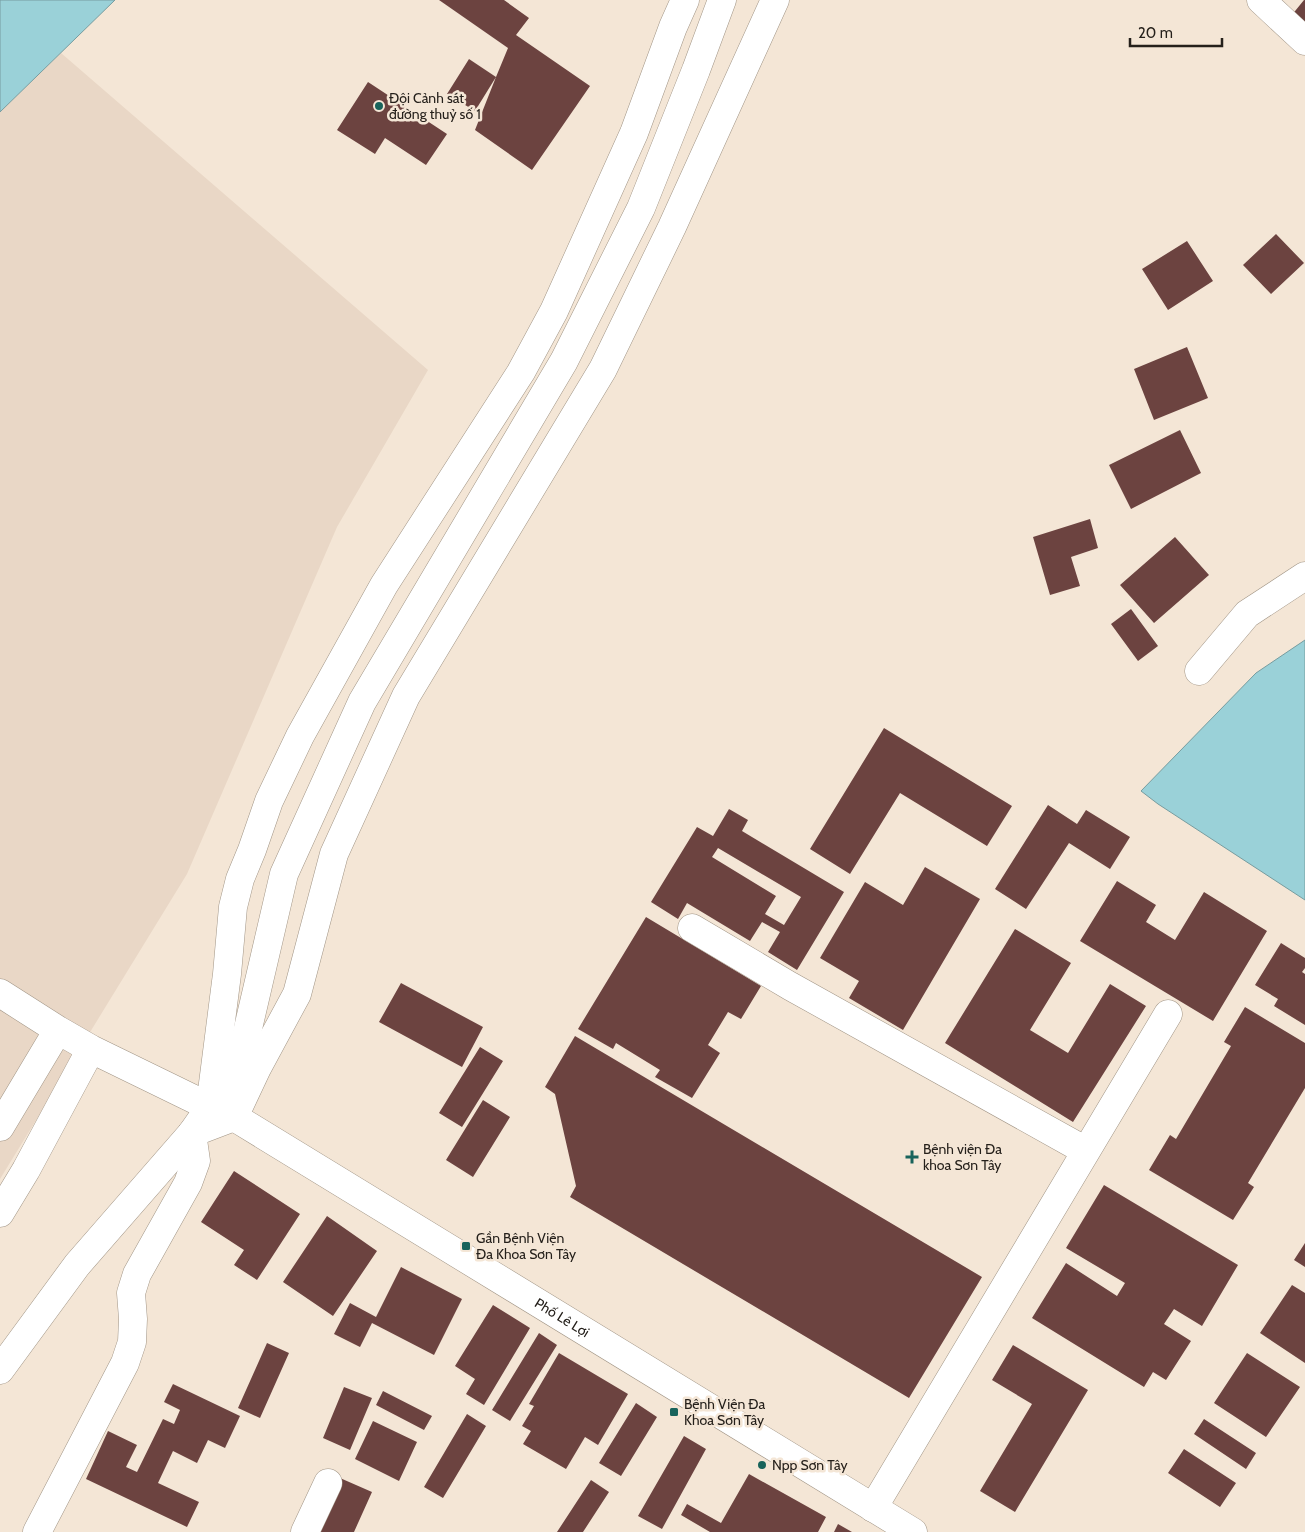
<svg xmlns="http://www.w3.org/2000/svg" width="1305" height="1532" font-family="Cabin,sans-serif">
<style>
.industrial{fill:#e9d7c6}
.water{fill:#9ad1d8;stroke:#779c9f}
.building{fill:#6c4340;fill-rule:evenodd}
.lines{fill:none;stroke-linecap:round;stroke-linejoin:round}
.minor-casing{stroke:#a19586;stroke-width:29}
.major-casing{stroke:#a19586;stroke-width:29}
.minor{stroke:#fff;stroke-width:28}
.major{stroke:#fff;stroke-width:28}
.poi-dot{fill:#18635b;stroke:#f4e6d6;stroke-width:2}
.labels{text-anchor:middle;stroke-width:5;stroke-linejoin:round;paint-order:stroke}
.poi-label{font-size:14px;fill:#25201b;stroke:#f4e6d6;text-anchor:start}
.street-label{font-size:14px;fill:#25201b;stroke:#f4e6d6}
</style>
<rect width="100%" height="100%" fill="#f4e6d6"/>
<path class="industrial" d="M61,53L428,370L337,527L187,874L0,1179V112Z"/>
<path class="water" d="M0,0H115L0,112Z
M1305,640V900L1158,804L1141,791L1256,673Z"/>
<path class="building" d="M439,0H504L529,18L516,35L590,86L532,170L475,130L496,77L475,111L447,94L469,59L496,77L508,48Z
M1304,0H1305V35L1287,21Z
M368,82L447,134L426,165L385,138L375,154L337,130Z
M1276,234L1304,263L1271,294L1243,265Z
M1187,241L1213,281L1168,310L1142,269Z
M1187,347L1208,398L1154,420L1134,369Z
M1180,430L1201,473L1131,509L1109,465Z
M1090,519L1098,548L1071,557L1080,586L1050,595L1033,537Z
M1175,537L1209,575L1154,623L1120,585Z
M1131,609L1158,646L1138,661L1111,624Z
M884,728L1012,806L987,846L900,793L850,874L810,849Z
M1048,805L1077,824L1086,810L1130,837L1110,869L1069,843L1026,909L995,889Z
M729,809L748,820L742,831L844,892L797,970L768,952L780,932L762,922L750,941L687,903L678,919L651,902L697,827L713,836ZM718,848L801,897L784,925L765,914L776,896L712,857Z
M925,867L980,899L903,1030L849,998L859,981L820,958L865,882L903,905Z
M1117,881L1156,905L1146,922L1175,940L1204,892L1267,931L1213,1021L1080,941Z
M646,917L761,986L741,1019L728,1012L708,1045L720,1053L692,1098L655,1077L660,1070L616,1043L613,1049L578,1029Z
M1015,929L1071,963L1030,1030L1068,1053L1110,984L1146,1006L1073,1122L945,1043Z
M1281,943L1305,958V968L1302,972L1305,974V1025L1274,1006L1278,999L1255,985Z
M401,983L483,1027L462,1067L379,1022Z
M1245,1007L1305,1043V1088L1248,1183L1254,1187L1233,1220L1149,1170L1170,1135L1176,1139L1231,1046L1224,1042Z
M575,1036L982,1277L909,1398L570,1197L576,1186L555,1094L545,1087Z
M480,1047L503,1061L462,1127L439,1113Z
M483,1100L510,1117L473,1177L446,1160Z
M234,1171L300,1214L257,1280L234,1265L244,1250L201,1222Z
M1104,1185L1238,1265L1202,1326L1174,1309L1164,1324L1191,1341L1166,1380L1153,1372L1144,1387L1032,1318L1066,1263L1117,1296L1125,1283L1066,1248Z
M327,1216L377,1251L333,1316L283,1282Z
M1305,1243V1267L1294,1260Z
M401,1267L462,1299L434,1355L372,1323L360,1347L334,1334L350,1303L376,1317Z
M1292,1285L1305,1293V1363L1260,1333Z
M493,1305L530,1328L484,1405L466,1394L475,1379L455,1366Z
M539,1333L557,1345L510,1421L492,1410Z
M267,1343L289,1353L260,1418L238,1408Z
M1013,1345L1088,1390L1015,1512L980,1491L1032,1404L992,1380Z
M559,1353L628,1394L598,1445L585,1437L566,1469L523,1444L531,1431L522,1426L534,1406L529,1404Z
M1247,1353L1300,1387L1266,1437L1214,1403Z
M173,1384L240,1416L225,1448L208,1440L197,1463L173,1451L158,1483L199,1502L187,1527L86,1479L108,1431L137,1445L126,1467L137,1472L163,1419L174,1424L180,1410L164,1402Z
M344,1387L372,1398L350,1450L323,1438Z
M383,1391L432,1416L424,1430L376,1405Z
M636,1403L657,1417L621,1476L599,1463Z
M467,1414L486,1426L443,1498L424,1487Z
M1204,1419L1256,1453L1246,1469L1194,1434Z
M373,1421L417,1442L399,1481L355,1459Z
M684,1436L706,1449L662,1529L638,1516Z
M1184,1449L1236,1483L1220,1507L1168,1473Z
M749,1474L826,1517L818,1532H710L681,1515L687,1504L721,1523Z
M340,1478L372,1492L354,1532H316Z
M591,1480L609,1492L583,1532H557Z
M838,1524L852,1532H834Z"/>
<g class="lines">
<defs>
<path id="minor" d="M1261,0L1305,41
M1199,671L1247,614L1305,576
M692,928L790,986L1086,1151
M0,993L58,1030L91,1049L210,1107L227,974L233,907L240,879L252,850L269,801L300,736L384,585L521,372L554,311L634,133L673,27L685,0
M0,1127L58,1030
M0,1213L26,1170L91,1049
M873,1508L1168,1014
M37,1532L125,1363L132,1342L133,1319L131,1293L137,1274L188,1183L196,1161L192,1133
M305,1532L328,1483"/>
<g id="major">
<path id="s1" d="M218,1110L234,1117L913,1532"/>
<path d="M192,1133L234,1117L257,1068L297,994L334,854L406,696L603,369L672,227L775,0"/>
<path d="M0,1370L77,1265L192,1133L210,1107L240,1053L246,1037L284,874L362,702L564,361L641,208L696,70L722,0"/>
</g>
</defs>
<use href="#minor" class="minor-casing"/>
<use href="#major" class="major-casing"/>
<use href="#minor" class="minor"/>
<use href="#major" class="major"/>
</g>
<g class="poi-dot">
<circle cx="379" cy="106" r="5"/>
<path d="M909.5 1149.5h5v5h5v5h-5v5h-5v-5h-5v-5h5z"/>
<rect x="461" y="1241" width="10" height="10" rx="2.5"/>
<rect x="669" y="1407" width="10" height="10" rx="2.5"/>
<circle cx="762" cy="1465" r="5"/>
</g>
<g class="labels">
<g class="poi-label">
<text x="389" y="103">Đội Cảnh sát<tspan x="389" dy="16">đường thuỷ số 1</tspan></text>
<text x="923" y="1154">Bệnh viện Đa<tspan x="923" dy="16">khoa Sơn Tây</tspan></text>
<text x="476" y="1243">Gần Bệnh Viện<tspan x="476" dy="16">Đa Khoa Sơn Tây</tspan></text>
<text x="684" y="1409">Bệnh Viện Đa<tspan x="684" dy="16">Khoa Sơn Tây</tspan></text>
<text x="772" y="1470">Npp Sơn Tây</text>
</g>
<g class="street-label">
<text dy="5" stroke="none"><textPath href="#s1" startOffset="402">Phố Lê Lợi</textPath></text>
</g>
</g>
<path d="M1130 38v8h92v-8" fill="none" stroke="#25201b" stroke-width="2.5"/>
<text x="1138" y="38" font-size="15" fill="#25201b" stroke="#f4e6d6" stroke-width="4" paint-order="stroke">20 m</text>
</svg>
